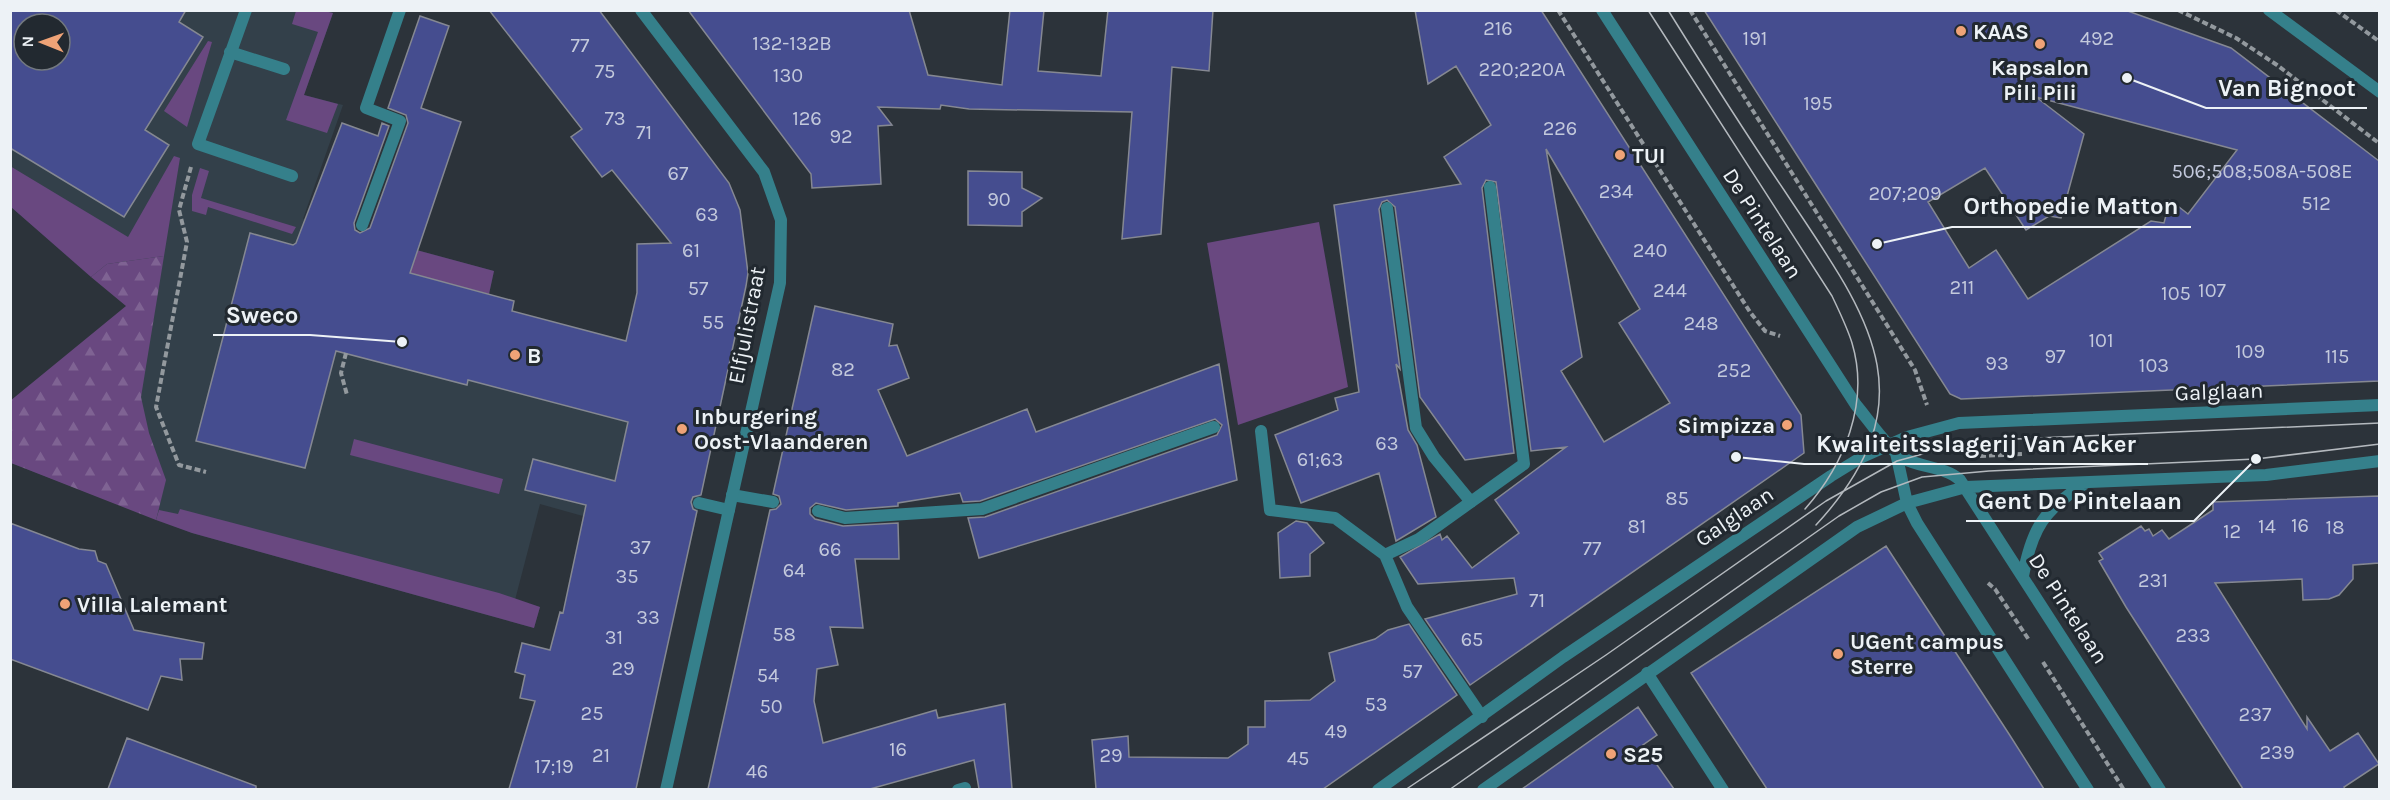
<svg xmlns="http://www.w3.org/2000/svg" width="2390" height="800" font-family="Karla,sans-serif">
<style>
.built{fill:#33404a;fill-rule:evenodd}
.green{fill:#694880}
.forest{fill:url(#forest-firs)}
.building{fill:#454d8f;stroke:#858892;stroke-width:1.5;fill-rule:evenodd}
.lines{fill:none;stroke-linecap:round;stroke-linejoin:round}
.path{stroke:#93999e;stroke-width:4;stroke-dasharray:6 3;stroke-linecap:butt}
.service{stroke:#35808b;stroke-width:12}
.minor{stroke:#35808b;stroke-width:12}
.tertiary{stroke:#35808b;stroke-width:12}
.tram{stroke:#b4b9be;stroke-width:1.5}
.poi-dot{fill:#efa377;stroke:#222930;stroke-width:2}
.labels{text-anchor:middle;stroke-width:6;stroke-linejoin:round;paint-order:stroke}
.number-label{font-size:20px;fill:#c3c9dc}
.poi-label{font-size:22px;font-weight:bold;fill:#edf2f6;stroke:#222930;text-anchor:start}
.street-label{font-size:22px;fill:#edf2f6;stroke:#222930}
.leader{fill:none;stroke:#edf2f6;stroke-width:2}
.callout-dot{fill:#edf2f6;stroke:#222930;stroke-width:2}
.callout-label{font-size:24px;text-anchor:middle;font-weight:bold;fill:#edf2f6;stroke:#222930;stroke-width:6;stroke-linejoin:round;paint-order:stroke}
</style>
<defs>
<pattern id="forest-firs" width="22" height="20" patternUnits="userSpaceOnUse" patternTransform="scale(1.5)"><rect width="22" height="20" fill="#694880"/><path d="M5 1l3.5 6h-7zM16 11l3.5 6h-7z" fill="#7f6393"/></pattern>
</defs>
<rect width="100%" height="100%" fill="#2c333a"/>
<path class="built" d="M324,10L333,13L304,95L343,105L303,219L494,271L487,304L729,369L690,546L540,504L515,600L540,607L534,628L192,533L11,463V401L127,306L11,207V11ZM24,24H60V60H24Z"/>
<path class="green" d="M296,11H324L333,13L304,95L338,104L327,133L286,120L318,32L292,24Z
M208,41L212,42L187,127L164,111Z
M174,156L180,158L164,256L107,264L91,277L11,207L10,166L128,237Z
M200,168L209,171L201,198L296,227L292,234L208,207L206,215L192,211V195Z
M1319,222L1348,387L1238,425L1207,243Z
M372,238L494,271L489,294L364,261Z
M354,439L503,479L499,494L350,455Z
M180,509L499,593L540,607L534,628L192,533L156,520L159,510L178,514Z"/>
<path class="forest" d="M164,256L141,397L149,433L166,480L156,520L11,463L10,401L126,306L91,277L107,264Z"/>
<path class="building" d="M10,10H186L179,22L203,37L145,130L169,145L124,217L10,148ZM24,24H60V60H24Z
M489,10H599L729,183L740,210L748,273L746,286L701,495L693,497L691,502L693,509L697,511L636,789H509L535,701L520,698L525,675L515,672L522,643L550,650L560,612L563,613L586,505L525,490L533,459L615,481L628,422L468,380L467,385L336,351L305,468L196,441L250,233L293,245L296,243L342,123L378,136L382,123L389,126L354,223L355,230L360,233L370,228L408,123L406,115L388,108L420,16L449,26L421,108L461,122L410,273L514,301L512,311L626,341L637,293V244L671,243L612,170L602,177L571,137L582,129Z
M688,10H909L928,75L1002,85L1010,10H1044L1038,71L1101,76L1108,10H1213L1209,71L1172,67L1161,234L1122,239L1132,112L969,109L941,105L940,109L878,107L892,125L878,126L881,184L812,188L811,174Z
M1415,10H1541L1801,415L1804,453L1470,685L1425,619L1517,594L1514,578L1418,584L1400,557L1440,534L1442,540L1447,536L1472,568L1519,533L1495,500L1566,447L1531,451L1496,182L1486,180L1482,188L1514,453L1465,460L1420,397L1395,207L1387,200L1382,202L1379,209L1400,369L1396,364L1408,430L1417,445L1436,517L1396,541L1379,473L1301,503L1275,435L1338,410L1335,398L1359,392L1334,205L1461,184L1444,157L1491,125L1456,66L1428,84ZM1546,149L1640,309L1619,323L1670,403L1604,442L1561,371L1582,357Z
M1704,10H2125L2231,48L2379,161V381L1961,399L1950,394ZM2036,97L2237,150L2188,214L2170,200L2164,223L2151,221L2028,299L1996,250L1969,268L1928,202L1985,168L2026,230L2049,216L2061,218L2084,134Z
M968,171L1022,172V188L1042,198L1022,212V226L968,225Z
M815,306L893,324L889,346L897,345L909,378L878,390L907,456L1027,409L1036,432L1219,364L1237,480L979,558L968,518L985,517L1217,435L1222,425L1215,419L980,501L963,502L960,493L898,503V506L846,510L816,503L810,508V514L815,519L843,526L898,523L899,559H855L863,628L830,627L838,665L817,669L814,701L823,743L936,710L938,718L1005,704L1012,789H979L974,760L870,789H708L770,510L776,509L781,504L779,496L773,494Z
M2379,496V563L2353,565V579L2339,595L2329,599L2303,600L2302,579L2215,583L2307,729V717L2330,751L2358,733L2379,764L2344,787L2345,789H2243L2126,607L2099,561L2103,559L2099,553L2141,526L2145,531L2149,529L2153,536L2162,530L2169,539L2213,510V502Z
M1296,521L1307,523L1324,543L1310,554V576L1280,578L1278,533Z
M10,523L79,549L95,551L98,561L106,564L134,630L204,643L202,659H180L182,680L161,676L148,710L10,659Z
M1886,546L2009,734L2044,789H1767L1691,673Z
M1409,624L1457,695L1323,789H1096L1092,740L1128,736L1129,757L1228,758L1248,744V727H1265V701L1310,700L1335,681L1329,653L1375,639L1388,630Z
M1638,707L1657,735L1643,745L1674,789H1522Z
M127,738L256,786V789H108Z"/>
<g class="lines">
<path class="path" d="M1558,10L1750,312L1765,331L1780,336
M1690,10L1915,370L1927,405
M2178,10L2236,38L2277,65L2380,144
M2336,10L2380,42
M191,167L179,210L187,242L156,407L179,465L206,472
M346,353L341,373L347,395
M1980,456L2023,454
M1988,583L1995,589L2029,640
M2043,662L2124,790"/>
<path class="service" d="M246,10L198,144L292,176
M230,52L284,69
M1387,208L1416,428L1434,457L1471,502
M362,225L400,121L366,108L400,10
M1261,431L1270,510L1335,518L1385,555
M732,495L773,502
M699,503L729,510
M818,511L845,518L982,509L1214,427
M1647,673L1723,790
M1482,717L1407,607L1385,555L1419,539L1524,464L1490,187
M958,790L965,788"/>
<path class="minor" d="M641,10L764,172L781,220L780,283L666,790"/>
<path class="tertiary" d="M1602,10L1856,405C1868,419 1888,449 1903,458C1920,468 1945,466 1960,480L2160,790
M2269,10L2380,92
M1896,453L1907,503L1917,523L2088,790
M2023,576C2032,528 2044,510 2084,484
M1378,790L1563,657L1831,476L1862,457L1907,437L1959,423L2380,405
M1483,790L1857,527L1907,503L1966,487L2266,475L2380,461"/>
<path class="tram" d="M1648,10L1832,296C1839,311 1847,327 1852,343C1870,403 1844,465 1805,509
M1668,10C1706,71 1744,131 1784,190C1863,310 1936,395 1816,525
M1405,790L1606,655L1826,501L1897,461L1970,441L2380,423
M1449,790L1839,516L1881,492L1922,477L1989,471L2256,459L2380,444"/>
</g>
<g class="poi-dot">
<circle cx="1961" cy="31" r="6"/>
<circle cx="2040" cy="44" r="6"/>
<circle cx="1620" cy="155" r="6"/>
<circle cx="515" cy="355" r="6"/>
<circle cx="1787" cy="425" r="6"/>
<circle cx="682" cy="429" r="6"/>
<circle cx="65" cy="604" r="6"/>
<circle cx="1838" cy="654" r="6"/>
<circle cx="1611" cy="754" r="6"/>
</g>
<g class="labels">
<g class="number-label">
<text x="1498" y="35">216</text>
<text x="1755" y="45">191</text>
<text x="2097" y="45">492</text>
<text x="792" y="50">132-132B</text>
<text x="580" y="52">77</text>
<text x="1522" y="76">220;220A</text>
<text x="605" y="78">75</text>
<text x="788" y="82">130</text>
<text x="1818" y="110">195</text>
<text x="615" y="125">73</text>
<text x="807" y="125">126</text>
<text x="1560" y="135">226</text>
<text x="644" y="139">71</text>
<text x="841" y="143">92</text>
<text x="2262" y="178">506;508;508A-508E</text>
<text x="678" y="180">67</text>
<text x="1616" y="198">234</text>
<text x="1905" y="200">207;209</text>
<text x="999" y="206">90</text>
<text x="2316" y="210">512</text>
<text x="707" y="221">63</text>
<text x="691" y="257">61</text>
<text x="1650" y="257">240</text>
<text x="1962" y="294">211</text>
<text x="698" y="295">57</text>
<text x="1670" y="297">244</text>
<text x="2212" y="297">107</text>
<text x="2176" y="300">105</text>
<text x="713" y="329">55</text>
<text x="1701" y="330">248</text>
<text x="2101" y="347">101</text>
<text x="2250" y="358">109</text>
<text x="2055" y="363">97</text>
<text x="2337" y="363">115</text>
<text x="1997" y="370">93</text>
<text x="2154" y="372">103</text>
<text x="843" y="376">82</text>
<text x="1734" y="377">252</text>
<text x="1387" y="450">63</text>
<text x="1320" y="466">61;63</text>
<text x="1677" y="505">85</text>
<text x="2300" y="532">16</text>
<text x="1637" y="533">81</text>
<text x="2267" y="533">14</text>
<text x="2335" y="534">18</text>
<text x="2232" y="538">12</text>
<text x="640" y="554">37</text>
<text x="1592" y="555">77</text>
<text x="830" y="556">66</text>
<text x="794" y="577">64</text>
<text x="627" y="583">35</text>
<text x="2153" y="587">231</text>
<text x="1537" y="607">71</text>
<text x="648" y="624">33</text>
<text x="784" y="641">58</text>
<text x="2193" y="642">233</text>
<text x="614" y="644">31</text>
<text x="1472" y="646">65</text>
<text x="623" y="675">29</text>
<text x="1412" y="678">57</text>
<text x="768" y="682">54</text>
<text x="1376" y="711">53</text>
<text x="771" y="713">50</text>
<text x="592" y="720">25</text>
<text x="2255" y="721">237</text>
<text x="1336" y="738">49</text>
<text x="898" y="756">16</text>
<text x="2277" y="759">239</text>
<text x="601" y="762">21</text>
<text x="1111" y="762">29</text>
<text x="1298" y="765">45</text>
<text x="554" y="773">17;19</text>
<text x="757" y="778">46</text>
</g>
<g class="poi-label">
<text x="1973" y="39">KAAS</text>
<text x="2040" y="75" text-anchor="middle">Kapsalon<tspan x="2040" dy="25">Pili Pili</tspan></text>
<text x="1632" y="163">TUI</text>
<text x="527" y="363">B</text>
<text x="694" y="424">Inburgering<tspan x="694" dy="25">Oost-Vlaanderen</tspan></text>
<text x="1775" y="433" text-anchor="end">Simpizza</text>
<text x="77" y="612">Villa Lalemant</text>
<text x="1850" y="649">UGent campus<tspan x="1850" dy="25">Sterre</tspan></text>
<text x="1623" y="762">S25</text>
</g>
<g class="street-label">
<text transform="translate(1763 223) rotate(57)" y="8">De Pintelaan</text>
<text transform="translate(746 325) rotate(-79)" y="8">Elfjulistraat</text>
<text transform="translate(2219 391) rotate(-2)" y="8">Galglaan</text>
<text transform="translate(1734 516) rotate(-34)" y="8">Galglaan</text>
<text transform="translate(2069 608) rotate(57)" y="8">De Pintelaan</text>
</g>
</g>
<path class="leader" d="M2127 78L2206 108H2367M1877 244L1952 227H2191M402 342L310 335H213M1736 457L1804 464H2148M2256 459L2194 521H1966"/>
<g class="callout-dot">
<circle cx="2127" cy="78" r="6"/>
<circle cx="1877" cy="244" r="6"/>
<circle cx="402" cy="342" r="6"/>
<circle cx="1736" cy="457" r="6"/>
<circle cx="2256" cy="459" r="6"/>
</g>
<g class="callout-label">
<text x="2287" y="96">Van Bignoot</text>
<text x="2071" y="214">Orthopedie Matton</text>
<text x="262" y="323">Sweco</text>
<text x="1976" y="452">Kwaliteitsslagerij Van Acker</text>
<text x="2080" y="509">Gent De Pintelaan</text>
</g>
<rect width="2390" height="800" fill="none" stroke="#edf2f6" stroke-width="24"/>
<g transform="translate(42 42) rotate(271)"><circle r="28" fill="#222930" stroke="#73797f" stroke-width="1.5"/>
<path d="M0-4.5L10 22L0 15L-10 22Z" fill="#efa377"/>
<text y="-9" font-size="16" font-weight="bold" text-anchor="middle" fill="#edf2f6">N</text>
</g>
</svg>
